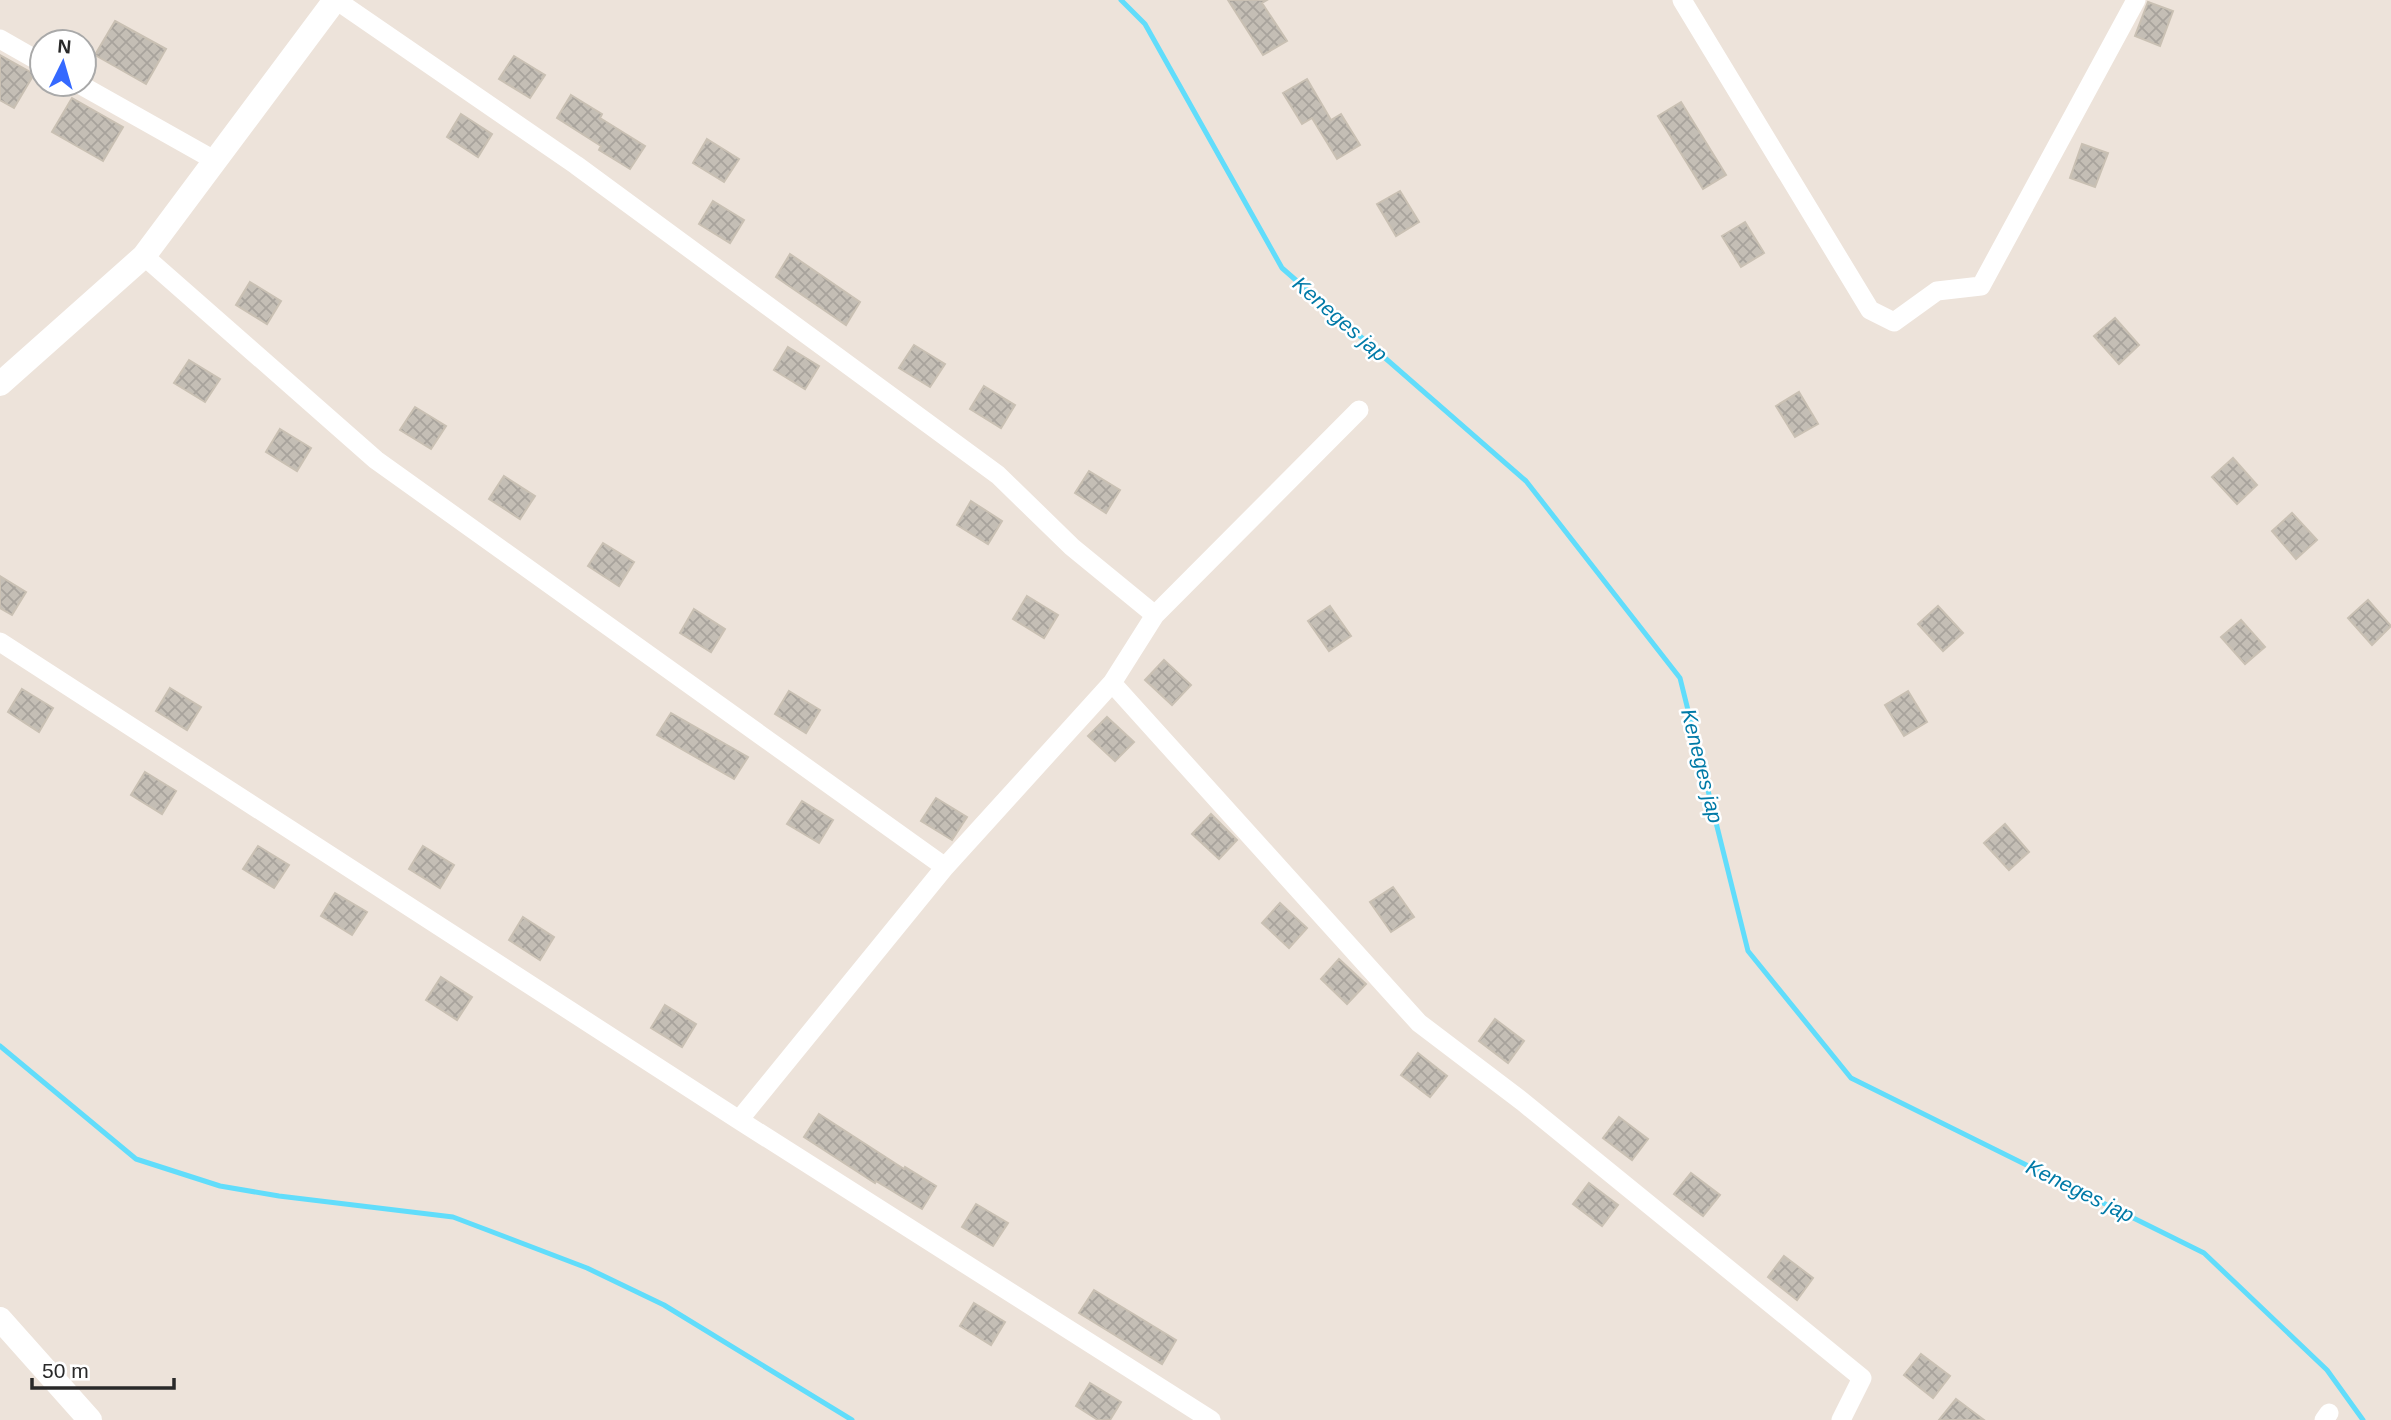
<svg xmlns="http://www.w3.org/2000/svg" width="2391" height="1420" font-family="Arial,sans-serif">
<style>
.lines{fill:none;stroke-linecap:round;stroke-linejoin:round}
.stream{stroke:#61ddfb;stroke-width:5}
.building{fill:url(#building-cross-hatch);stroke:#c9c0b3;stroke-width:2}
.minor{stroke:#fff;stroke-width:19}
.tertiary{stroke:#fff;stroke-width:24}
.labels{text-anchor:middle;stroke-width:5;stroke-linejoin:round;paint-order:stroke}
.water-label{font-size:21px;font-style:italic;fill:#007aa7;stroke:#fff}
</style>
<defs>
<pattern id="building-cross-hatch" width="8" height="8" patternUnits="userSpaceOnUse" patternTransform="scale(1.75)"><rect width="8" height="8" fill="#c4beb5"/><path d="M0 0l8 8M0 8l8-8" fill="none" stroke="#a8a39c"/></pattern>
</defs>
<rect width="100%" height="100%" fill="#ede3da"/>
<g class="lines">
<path class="stream" d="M1121,0L1145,24L1282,268L1526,481L1680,678L1748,951L1851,1078L2204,1253L2327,1370L2363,1420
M0,1046L136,1159L220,1186L279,1196L453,1217L587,1268L664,1305L852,1420"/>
</g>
<path class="building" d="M1228,0H1267L1262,3L1287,41L1263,55Z
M2148,2L2173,11L2160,46L2135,36Z
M115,21L166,49L146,84L95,55Z
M0,55L34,74L14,108L0,100Z
M514,56L545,75L530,98L499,79Z
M1307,79L1331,120L1341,114L1360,145L1337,159L1312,118L1302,124L1283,93Z
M571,95L602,114L600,118L645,146L630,169L599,150L601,146L557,118Z
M72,98L123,127L103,161L52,132Z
M1681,102L1726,175L1703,189L1658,116Z
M461,114L492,134L478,157L447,137Z
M707,139L739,159L724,182L693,163Z
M2082,144L2108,153L2095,187L2070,178Z
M1400,191L1419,222L1396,236L1377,204Z
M713,201L744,220L730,243L699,224Z
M1745,222L1764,253L1741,267L1722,236Z
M790,254L860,302L846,325L776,277Z
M250,282L281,301L267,324L236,305Z
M2115,318L2139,345L2119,364L2094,336Z
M914,345L945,364L930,387L899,368Z
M788,347L819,366L805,389L774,370Z
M189,360L220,379L205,402L174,383Z
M984,386L1015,405L1001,428L970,409Z
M1799,392L1818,424L1795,437L1776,406Z
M415,407L446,426L431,449L400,430Z
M280,429L311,448L297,471L266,452Z
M2233,458L2257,485L2237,504L2212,477Z
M1089,471L1120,490L1106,513L1075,493Z
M504,476L535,496L520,519L489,499Z
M971,501L1002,521L988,544L957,525Z
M2292,513L2317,540L2296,559L2272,531Z
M603,543L634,562L619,586L588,566Z
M0,576L26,592L12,615L0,608Z
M1027,596L1058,615L1044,638L1013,619Z
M2368,600L2391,626L2372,645L2348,618Z
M1330,606L1351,636L1329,651L1308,621Z
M1938,606L1963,633L1943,651L1918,624Z
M694,609L725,629L711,652L680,633Z
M2241,620L2265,647L2245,664L2221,637Z
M1164,660L1191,685L1172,705L1145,680Z
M170,688L201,707L187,730L156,711Z
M22,689L53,708L39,732L8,712Z
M789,691L820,710L806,733L775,714Z
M1908,691L1927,722L1904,736L1885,705Z
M671,713L748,757L734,779L657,735Z
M1107,717L1134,742L1115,761L1088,736Z
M145,772L176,791L162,814L131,795Z
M936,798L967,817L952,840L921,821Z
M802,801L833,820L819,843L787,824Z
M1211,814L1237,840L1219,859L1192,834Z
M2005,824L2029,852L2009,870L1984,843Z
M258,846L289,865L274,888L243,869Z
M423,846L454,865L440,888L409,869Z
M1393,887L1414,917L1391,932L1370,902Z
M335,893L367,912L352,935L321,916Z
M1280,903L1307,928L1289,948L1262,923Z
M523,917L554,937L540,960L509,940Z
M1339,959L1366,984L1347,1004L1321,979Z
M441,977L472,997L457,1020L426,1000Z
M665,1005L696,1024L682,1047L651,1028Z
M1495,1019L1524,1041L1508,1063L1479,1041Z
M1418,1053L1447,1076L1430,1097L1401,1075Z
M819,1114L904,1169L905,1167L936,1186L922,1209L876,1181L875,1183L804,1137Z
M1619,1117L1648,1139L1632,1160L1603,1138Z
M1691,1173L1720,1195L1703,1216L1674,1194Z
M1589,1183L1618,1205L1602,1226L1573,1204Z
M976,1204L1008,1223L993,1246L962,1227Z
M1784,1256L1813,1278L1797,1300L1768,1277Z
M1094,1290L1176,1340L1162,1364L1079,1313Z
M974,1303L1005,1322L991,1345L960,1326Z
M1921,1354L1950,1376L1933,1398L1904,1375Z
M1090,1383L1121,1402L1110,1420H1098L1076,1406Z
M1956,1399L1984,1420H1939Z"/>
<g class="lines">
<path class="minor" d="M336,0L576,165L998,475L1072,547L1155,615L1359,410
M1682,0L1870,310L1894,322L1937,291L1981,286L2136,0
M0,39L42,63
M79,84L214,160
M144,256L376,460L945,867
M0,642L739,1120L1211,1420
M1112,683L1419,1023L1523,1102L1862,1378L1841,1420
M739,1120L945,867L1112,683L1155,615
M2324,1420L2329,1413"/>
<path class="tertiary" d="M0,384L144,256L335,0
M0,1319L90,1420"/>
</g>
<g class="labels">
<g class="water-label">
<text transform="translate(1340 319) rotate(41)" y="7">Keneges jap</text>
<text transform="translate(1702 766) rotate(76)" y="7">Keneges jap</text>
<text transform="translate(2080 1191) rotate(26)" y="7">Keneges jap</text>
</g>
</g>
<g transform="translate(63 63) rotate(5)"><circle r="33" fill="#ffffff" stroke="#a9a9a9" stroke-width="2"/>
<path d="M0-5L12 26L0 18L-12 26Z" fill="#3569ff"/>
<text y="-10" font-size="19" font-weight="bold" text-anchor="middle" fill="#292929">N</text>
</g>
<path d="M32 1378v10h142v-10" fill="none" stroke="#292929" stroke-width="3.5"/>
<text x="42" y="1378" font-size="21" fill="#292929" stroke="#ffffff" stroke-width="5" paint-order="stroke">50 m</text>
</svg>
